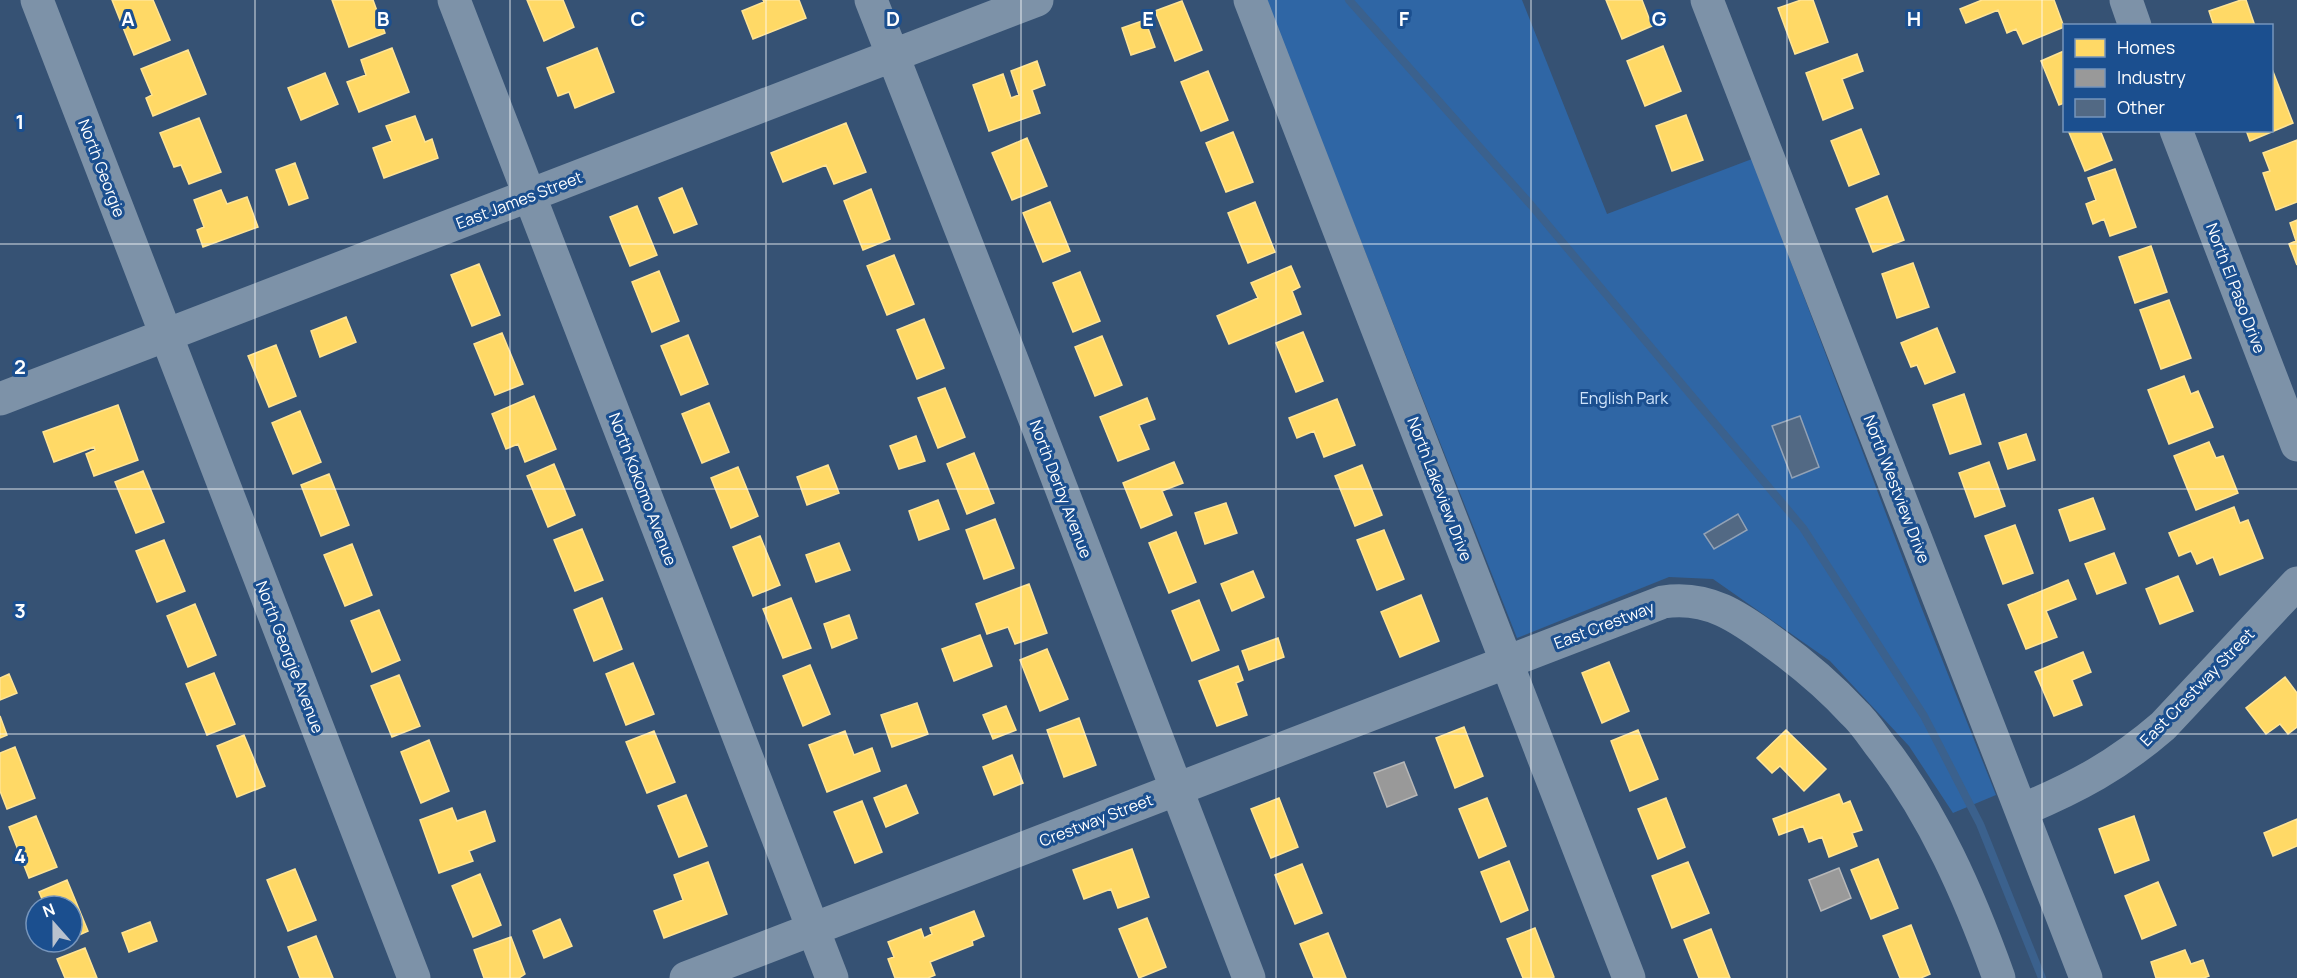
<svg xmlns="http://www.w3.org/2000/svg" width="2297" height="978" font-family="Manrope,sans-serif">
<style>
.green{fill:#2f66a5}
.homes{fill:#ffd966;stroke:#ffe494;stroke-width:1.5}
.industry{fill:#999;stroke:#b8b8b8;stroke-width:1.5}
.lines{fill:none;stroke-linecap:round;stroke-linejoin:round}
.stream{stroke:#3b618d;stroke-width:8}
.building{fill:#526984;stroke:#92a2b6;stroke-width:1.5}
.minor{stroke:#7d92a8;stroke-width:33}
.grid{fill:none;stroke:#fff;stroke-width:1.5;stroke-opacity:0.55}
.labels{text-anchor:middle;stroke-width:6;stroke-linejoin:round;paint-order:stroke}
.street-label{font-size:16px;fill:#fff;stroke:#1b4f8f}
.park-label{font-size:16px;fill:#cfe3fa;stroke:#1b4f8f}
.grid-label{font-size:20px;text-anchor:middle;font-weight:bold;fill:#fff;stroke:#1b4f8f;stroke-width:6;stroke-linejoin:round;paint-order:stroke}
</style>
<rect width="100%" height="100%" fill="#365274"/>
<path class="green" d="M1266,0H1522L1607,214L1752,159L1920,604L1996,795L1953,813L1909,746L1830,661L1713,579L1669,577L1517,638Z"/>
<path class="homes" d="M112,0H153L170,40L134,55Z
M332,0H373L385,33L349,47Z
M527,0H563L574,27L544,41Z
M763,0H799L806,18L753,39L742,11L764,2Z
M1606,0H1642L1652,26L1622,39Z
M1801,0H1813L1828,42L1795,54L1778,8Z
M1982,0H2054L2064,27L2023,44L2016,29L2007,33L1998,10L1966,23L1960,9Z
M2241,0H2246L2255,26H2214L2209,11Z
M1182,1L1202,50L1175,61L1155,11Z
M1145,20L1155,47L1131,55L1122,28Z
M1663,46L1681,91L1645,106L1627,61Z
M392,48L409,92L359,112L347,82L366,75L361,60Z
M597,48L614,92L575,108L569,92L558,96L547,68Z
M188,50L206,94L153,116L146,98L152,95L141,69Z
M2064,51V103L2059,105L2041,61Z
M1857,54L1863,71L1842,79L1853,108L1823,120L1806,73Z
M1037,61L1045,85L1032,90L1040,113L989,131L973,85L1003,74L1011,98L1019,95L1011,71Z
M2272,69L2293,123L2250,141L2246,130H2272Z
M1208,71L1228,120L1201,131L1181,82Z
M325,73L338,104L301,120L288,88Z
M1686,115L1703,160L1672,171L1656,126Z
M415,116L425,142L432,139L438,158L384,178L373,148L392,141L386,126Z
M199,118L221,172L189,184L181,165L174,167L160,133Z
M846,123L866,172L834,184L826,165L783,182L771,153Z
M1861,129L1879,174L1849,186L1831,141Z
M2068,130H2100L2112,160L2085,171Z
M1233,132L1253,182L1226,192L1206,143Z
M1027,138L1047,186L1012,200L992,153Z
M2297,140V202L2276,210L2263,173L2270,171L2263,153Z
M295,163L308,198L289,205L276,170Z
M2115,169L2136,227L2110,236L2104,219L2093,224L2086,204L2096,200L2088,178Z
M682,188L697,224L674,233L659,198Z
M871,189L890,239L863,250L844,201Z
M221,190L227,204L247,197L258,227L203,247L197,230L204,227L194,200Z
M1887,196L1904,240L1873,252L1856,209Z
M1050,202L1070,251L1043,262L1023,213Z
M1255,202L1275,252L1248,263L1228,213Z
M637,206L657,255L630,266L610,217Z
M2297,220V265L2289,244L2296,241L2290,223Z
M2151,246L2167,292L2135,303L2119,257Z
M894,255L914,304L887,315L867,266Z
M1913,263L1929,307L1897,318L1882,274Z
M479,264L500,315L472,326L451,275Z
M1291,266L1300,287L1292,291L1301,314L1229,344L1217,316L1258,298L1251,283Z
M659,271L679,321L652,332L632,282Z
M1080,272L1100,321L1073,332L1053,283Z
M2169,300L2191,358L2161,369L2140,310Z
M346,317L356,342L320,357L311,331Z
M924,319L944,368L917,379L897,330Z
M1937,328L1955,372L1925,384L1917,365L1911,367L1901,343Z
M1303,332L1323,381L1296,392L1276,343Z
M502,333L523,384L495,395L474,344Z
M688,335L708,384L681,395L661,346Z
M1102,336L1122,385L1095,396L1075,347Z
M276,345L296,396L269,407L248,356Z
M2184,376L2191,394L2198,391L2213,427L2169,444L2148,390Z
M945,388L965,437L938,448L918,398Z
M1964,394L1981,444L1950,454L1933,405Z
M534,396L556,449L525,462L518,444L506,449L492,414Z
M1147,398L1155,419L1139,425L1149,449L1118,461L1100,417Z
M1337,399L1355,445L1324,457L1314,431L1297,438L1289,418Z
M709,403L729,452L702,463L682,414Z
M118,405L138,460L94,476L86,454L95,450L94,447L54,462L43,432Z
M300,411L321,462L293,474L272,423Z
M2026,434L2035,460L2008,469L1999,443Z
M916,436L925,461L899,469L890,446Z
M2209,442L2216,458L2223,456L2238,493L2196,510L2174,456Z
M974,453L994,503L967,514L947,464Z
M1174,462L1183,483L1162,491L1172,515L1141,528L1123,483Z
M1989,462L2005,506L1975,517L1959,473Z
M554,464L575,515L548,527L527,476Z
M828,465L839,493L807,505L797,477Z
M1362,465L1382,515L1355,526L1335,476Z
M738,467L758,516L731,528L711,478Z
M143,471L164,522L136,533L115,482Z
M329,474L349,525L321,536L301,485Z
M2093,498L2105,529L2070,541L2059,510Z
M938,500L949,529L919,540L909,511Z
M1226,503L1237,533L1205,544L1195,513Z
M2234,507L2240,523L2248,520L2263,558L2220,575L2213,557L2197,564L2191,551L2179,556L2169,533Z
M995,519L1014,568L984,579L966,530Z
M2015,525L2033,573L2003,584L1985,536Z
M582,529L603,580L575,591L554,540Z
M1384,530L1404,579L1377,590L1357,540Z
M1176,532L1196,582L1169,593L1149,543Z
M760,536L780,585L753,596L733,547Z
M164,540L185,591L157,602L136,551Z
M839,543L850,570L816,582L806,555Z
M352,544L372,595L345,606L324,555Z
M2114,553L2126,583L2097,594L2085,564Z
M1253,571L1264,597L1232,611L1221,584Z
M2178,576L2193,611L2160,624L2146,589Z
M2068,580L2076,599L2046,611L2057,637L2026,649L2008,605Z
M1029,584L1047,633L1015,644L1008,627L987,634L976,604Z
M1421,595L1439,641L1400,657L1381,612Z
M602,598L622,649L594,661L574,610Z
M791,598L811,648L783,658L763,609Z
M1199,600L1219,650L1192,661L1172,611Z
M195,604L216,655L188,667L167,616Z
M379,610L400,660L372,672L351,621Z
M849,615L857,638L832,648L824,624Z
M980,635L992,666L954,681L942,649Z
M1278,638L1284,657L1249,670L1242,651Z
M1047,649L1068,699L1040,711L1020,660Z
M2083,652L2091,672L2072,680L2082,705L2054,716L2035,672Z
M1609,662L1629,711L1602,723L1582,673Z
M633,663L654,714L626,725L606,674Z
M810,665L830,714L803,726L783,676Z
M1238,666L1243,680L1236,683L1247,715L1217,726L1199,681Z
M214,673L235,724L207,735L186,684Z
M9,674L17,693L0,700V678Z
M399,675L420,726L392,737L371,686Z
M2285,677L2297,693V727L2288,734L2280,724L2266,734L2246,708Z
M917,703L928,734L892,747L881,715Z
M1006,706L1016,730L993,739L983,715Z
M0,716L7,735L0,738Z
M1079,718L1096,765L1064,777L1047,730Z
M1464,727L1483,776L1455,788L1436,738Z
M1638,730L1658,779L1630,791L1611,741Z
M1786,730L1826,769L1804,791L1780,766L1772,773L1757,758Z
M654,731L675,782L647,793L626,742Z
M845,731L854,755L872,748L880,771L827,792L809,745Z
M244,735L265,786L237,797L217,746Z
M429,740L449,791L421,803L401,752Z
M15,747L35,798L7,809L0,791V753Z
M1012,755L1023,783L994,795L983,767Z
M906,785L918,813L886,827L874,798Z
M1839,794L1843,804L1850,801L1862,830L1852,833L1857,846L1829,857L1822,837L1809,842L1803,826L1779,835L1773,819Z
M686,795L707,846L679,857L658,806Z
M1279,798L1298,847L1271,858L1251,809Z
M1487,798L1506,846L1479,858L1459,809Z
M1666,798L1685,847L1658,859L1638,809Z
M862,801L882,852L855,863L834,812Z
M452,808L457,821L485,811L495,841L469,851L473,861L439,873L420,820Z
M36,816L57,867L29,878L9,827Z
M2134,816L2149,860L2115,873L2099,829Z
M2297,819V846L2273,856L2264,833Z
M1132,849L1149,897L1118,908L1111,889L1084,899L1073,870Z
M1878,859L1898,908L1871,919L1851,870Z
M1509,861L1528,910L1501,922L1481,872Z
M708,862L727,914L664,938L654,911L683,900L674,875Z
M1688,862L1709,913L1672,928L1652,876Z
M1302,864L1322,913L1295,924L1275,875Z
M295,869L316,920L288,931L267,880Z
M480,874L501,925L473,937L452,886Z
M67,880L88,931L72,938V906H45L39,892Z
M2158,882L2176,925L2142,939L2125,896Z
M974,911L984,936L972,941L973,945L930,962L935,975L928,978H895L888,959L894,957L888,942L921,929L924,938L932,934L930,928Z
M1147,918L1166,967L1139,978L1119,929Z
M560,919L572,946L544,958L533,931Z
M150,922L157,941L129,952L122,933Z
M1911,925L1930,974L1921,978H1900L1883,936Z
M1535,928L1554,977L1551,978H1523L1507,939Z
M1711,929L1730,978H1699L1684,940Z
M1328,933L1346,978H1314L1300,944Z
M316,936L333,978H300L288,947Z
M511,937L525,974L519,978H484L474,950Z
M85,948L97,978H65L57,959Z
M2185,950L2191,964L2203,960L2209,976L2204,978H2156L2151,962Z"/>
<path class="industry" d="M1404,762L1417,795L1387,807L1374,773Z
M1839,868L1851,898L1821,911L1809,880Z"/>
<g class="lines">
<path class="stream" d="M1349,0L1531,205L1803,528L1924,716L1980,824L2042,978"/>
</g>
<path class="building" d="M1800,416L1819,467L1792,478L1772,426Z
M1738,514L1747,530L1714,549L1704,534Z"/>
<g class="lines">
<path class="minor" d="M37,0L414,978
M454,0L832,978
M871,0L1014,365L1249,978
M1250,0L1629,978
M1707,0L2086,978
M2126,0L2135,26
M2176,130L2297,445
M0,399L1037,0
M2022,810C2077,787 2118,765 2163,726L2297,583
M686,978L1663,602C1708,595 1739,617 1774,643C1803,664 1829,686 1853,712C1863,721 1871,733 1879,744C1934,814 1969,895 1999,978"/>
</g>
<path class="grid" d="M255,0V978M510,0V978M766,0V978M1021,0V978M1276,0V978M1531,0V978M1787,0V978M2042,0V978M0,244H2297M0,489H2297M0,734H2297"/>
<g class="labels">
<g class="street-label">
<text transform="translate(102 168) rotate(69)" y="6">North Georgie</text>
<text transform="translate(519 200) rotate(-21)" y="6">East James Street</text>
<text transform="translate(2236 288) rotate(69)" y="6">North El Paso Drive</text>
<text transform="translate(643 489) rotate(69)" y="6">North Kokomo Avenue</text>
<text transform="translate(1061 489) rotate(69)" y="6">North Derby Avenue</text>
<text transform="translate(1440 489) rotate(69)" y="6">North Lakeview Drive</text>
<text transform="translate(1897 489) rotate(69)" y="6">North Westview Drive</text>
<text transform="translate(1604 625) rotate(-21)" y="6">East Crestway</text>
<text transform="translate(290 657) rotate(69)" y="6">North Georgie Avenue</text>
<text transform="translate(2197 687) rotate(-46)" y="6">East Crestway Street</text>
<text transform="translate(1096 820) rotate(-21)" y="6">Crestway Street</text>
</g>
<g class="park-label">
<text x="1624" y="404">English Park</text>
</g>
</g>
<g class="grid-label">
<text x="128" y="26">A</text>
<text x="383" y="26">B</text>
<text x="638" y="26">C</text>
<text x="893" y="26">D</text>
<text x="1148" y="26">E</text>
<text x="1404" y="26">F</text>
<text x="1659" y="26">G</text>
<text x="1914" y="26">H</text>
<text x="20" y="129">1</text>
<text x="20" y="374">2</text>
<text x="20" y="618">3</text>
<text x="20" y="863">4</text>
</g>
<rect x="2063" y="24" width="210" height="108" fill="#1b4f8f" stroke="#7695bc" stroke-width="1.5"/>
<rect x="2075" y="39" width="30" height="18" fill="#ffd966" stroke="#7695bc" stroke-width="1.5"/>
<text x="2117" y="54" font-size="18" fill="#ffffff">Homes</text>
<rect x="2075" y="69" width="30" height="18" fill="#999999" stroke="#7695bc" stroke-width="1.5"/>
<text x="2117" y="84" font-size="18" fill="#ffffff">Industry</text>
<rect x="2075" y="99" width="30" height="18" fill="#526984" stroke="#7695bc" stroke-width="1.5"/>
<text x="2117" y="114" font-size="18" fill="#ffffff">Other</text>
<g transform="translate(54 924) rotate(339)"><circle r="28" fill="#1b4f8f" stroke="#7695bc" stroke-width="1.5"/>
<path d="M0-4.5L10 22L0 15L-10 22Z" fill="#b9c2ce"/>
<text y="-9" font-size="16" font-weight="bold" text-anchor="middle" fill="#ffffff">N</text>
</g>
</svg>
